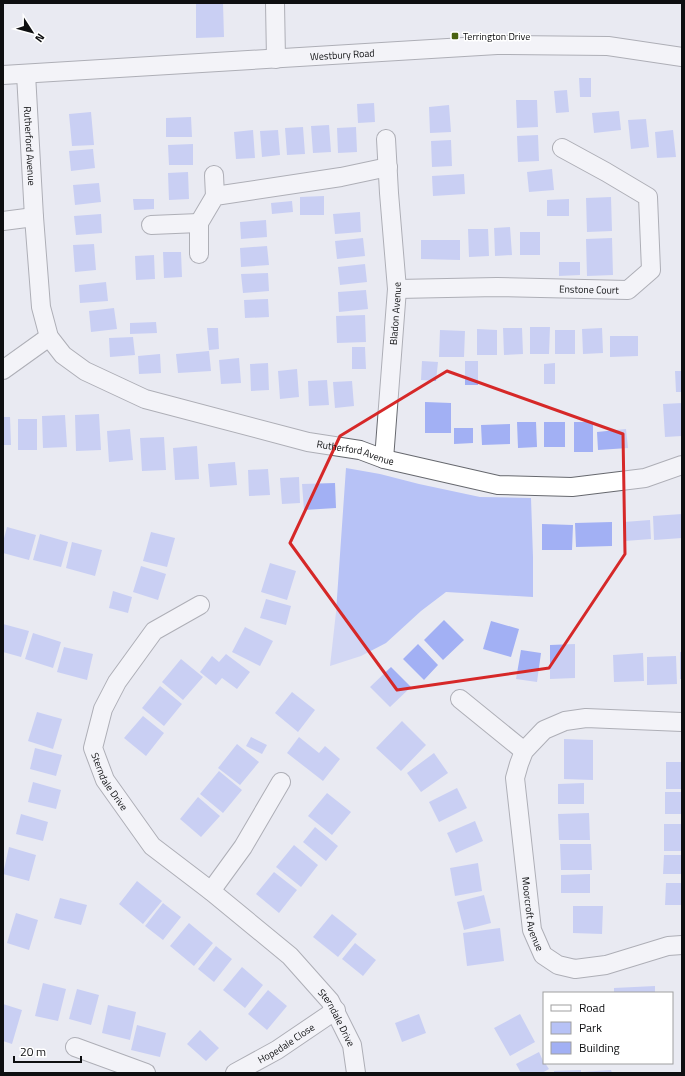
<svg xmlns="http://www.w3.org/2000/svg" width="685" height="1076" font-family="'Titillium Web',sans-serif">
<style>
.green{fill:#b7c2f6}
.building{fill:#a2b0f4}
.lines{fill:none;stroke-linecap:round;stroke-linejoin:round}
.minor-casing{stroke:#66686e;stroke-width:20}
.minor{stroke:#fff;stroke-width:18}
.marked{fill:none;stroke:#d62828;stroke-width:3;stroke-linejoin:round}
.poi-dot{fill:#4b6311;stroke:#fff;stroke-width:1.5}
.labels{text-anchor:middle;stroke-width:3;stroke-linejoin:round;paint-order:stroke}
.poi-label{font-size:10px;fill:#0e0f11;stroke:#fff;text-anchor:start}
.street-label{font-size:10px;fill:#0e0f11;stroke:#fff}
</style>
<rect width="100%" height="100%" fill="#e9eaf2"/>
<path class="green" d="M346,468L380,474L419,484L480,497L531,498L533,557V597L446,592L421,611L386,643L361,656L330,666L336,612Z"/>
<path class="building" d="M196,3H223L224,37L196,38Z
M579,78H591V97H580Z
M567,90L569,112L556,113L554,91Z
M516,100H537L538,127L517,128Z
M374,103L375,122L358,123L357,104Z
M449,105L451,132L430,133L429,107Z
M619,111L621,130L594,133L592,113Z
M91,112L94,145L72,146L69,114Z
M191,117L192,137H166V118Z
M646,119L649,147L631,149L628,120Z
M329,125L331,152L313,153L311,126Z
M303,127L305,154L287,155L285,128Z
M356,127L357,152L338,153L337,128Z
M253,130L255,158L236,159L234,132Z
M278,130L280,155L262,157L260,131Z
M673,130L676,157L657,158L655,132Z
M538,135L539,161L518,162L517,136Z
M451,140L452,166L432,167L431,141Z
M193,144V165H169L168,145Z
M93,149L95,168L71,171L69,151Z
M552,169L554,190L529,192L527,172Z
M188,172L189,199L169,200L168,173Z
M464,174L465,194L433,196L432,176Z
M99,183L101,202L75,205L73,185Z
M324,196V215H300V197Z
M611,197L612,231L587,232L586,198Z
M133,199H154V209L134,210Z
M569,199V216H547V200Z
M292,201L293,212L272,214L271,203Z
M360,212L361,232L335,234L333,214Z
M101,214L102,233L76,235L74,216Z
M266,220L267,237L241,239L240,222Z
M510,227L512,255L495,256L494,228Z
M468,229H488L489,256L469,257Z
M520,232H540V255H520Z
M363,238L365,256L337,259L335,241Z
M612,238L613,275L587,276L586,239Z
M421,240H460V260L421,259Z
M94,244L96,270L75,272L73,245Z
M267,246L269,265L241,267L240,248Z
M163,252H181L182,277L164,278Z
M154,255L155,279L136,280L135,256Z
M559,262H580V275L559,276Z
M365,264L367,282L340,285L338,267Z
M268,273L269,291L243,293L241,274Z
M106,282L108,301L80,303L79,285Z
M366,290L368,309L339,312L338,292Z
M268,299L269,317L245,318L244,300Z
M114,308L117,329L91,332L89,311Z
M365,315L366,342L337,343L336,316Z
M156,322L157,333L130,334V323Z
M530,327H550L549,354H530Z
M207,328H218L219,349L209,350Z
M503,328H522L523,354L504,355Z
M602,328L603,353L583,354L582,329Z
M477,329L497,330V355H477Z
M440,330L465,331L464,357H439Z
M555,330H575V354H555Z
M610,336H638V356L610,357Z
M133,337L135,355L110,357L109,338Z
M352,347H365L366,369H352Z
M209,351L211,371L178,373L176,354Z
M160,354L161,373L139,374L138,356Z
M239,358L241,383L221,384L219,360Z
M422,361L438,362L436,381L421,380Z
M465,361H478V385H465Z
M268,363L269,390L251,391L250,364Z
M555,363V384H544V364Z
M297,369L299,397L280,399L278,371Z
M675,371H682V392H676Z
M327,380L329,405L309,406L308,381Z
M352,381L354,406L335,408L333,382Z
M425,402L451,403V433H425Z
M682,403V436L665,437L663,404Z
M99,414L101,450L76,451L75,415Z
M65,415L67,447L43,448L42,416Z
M3,417H10L11,445H3Z
M18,419H37V450H18Z
M517,422H536L537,447L518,448Z
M544,422H565V447H544Z
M574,422H593V452H574Z
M510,424V444L482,445L481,425Z
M454,428H473V443L454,444Z
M130,429L133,460L109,462L107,431Z
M626,429L628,448L598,450L597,432Z
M164,437L166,470L142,471L140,438Z
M197,446L199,479L175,480L173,448Z
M235,462L237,485L210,487L208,464Z
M268,469L270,495L249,496L248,470Z
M299,477L300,503L282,504L280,478Z
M335,483L336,508L304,510L302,484Z
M682,514V538L654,540L653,516Z
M650,520L651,539L625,541L624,522Z
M612,522V546L576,547L575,523Z
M542,524L573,525L572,550H542Z
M7,527L36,535L29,560L3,553V542Z
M151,532L175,538L167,567L143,561Z
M40,534L68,542L61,567L33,560Z
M72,542L102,550L95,576L66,568Z
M270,563L296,571L287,600L261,592Z
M141,566L166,574L158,600L133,592Z
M113,591L132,597L128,613L109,608Z
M266,599L291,606L286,625L260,618Z
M444,620L464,640L443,660L424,640Z
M491,621L519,629L511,657L483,649Z
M3,624L29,631L21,657L3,652Z
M245,627L273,641L260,666L232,652Z
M33,633L61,642L53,668L25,659Z
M418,644L438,665L424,680L403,659Z
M575,644V678L550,679V645Z
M64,647L93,654L87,680L57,672Z
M521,650L541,653L537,682L516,679Z
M680,652H682V679H680Z
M643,653L644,681L614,682L613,655Z
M226,654L250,672L237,689L222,678L216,685L200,672L212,656L219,662Z
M676,656L677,684L647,685V657Z
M181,659L203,677L183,700L162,682Z
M391,667L411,687L390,707L370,687Z
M160,686L182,704L164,726L142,708Z
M292,692L315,710L298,732L275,713Z
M37,712L62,719L53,749L28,741Z
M143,716L164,733L146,756L124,738Z
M402,721L426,745L401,771L376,748Z
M251,737L267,745L262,754L246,746Z
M299,737L319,753L325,746L340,759L323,781L287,753Z
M564,739L593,740V780L564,779Z
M237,744L259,762L240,785L218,768Z
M35,748L62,755L56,776L30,769Z
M434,753L448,773L421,792L407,773Z
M666,762H682V789H666Z
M219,771L242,790L223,813L200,794Z
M33,782L61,790L56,809L28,802Z
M584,783V804H558V784Z
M457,788L467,808L439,822L429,802Z
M665,792H682V814H665Z
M327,793L351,812L332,835L308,816Z
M198,797L220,816L201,837L180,819Z
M589,813L590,840H559L558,814Z
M21,814L48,822L43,841L16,834Z
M475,821L483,841L456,853L447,833Z
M664,824H682V851H664Z
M315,827L338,846L326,861L303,842Z
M560,844H591L592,870H561Z
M294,845L318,865L301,887L276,867Z
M9,847L36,855L29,881L3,874Z
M664,855H682V874H663Z
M478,863L482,891L455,896L450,868Z
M274,872L297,890L279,913L256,894Z
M590,874V893H561V875Z
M137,881L162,901L143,924L119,904Z
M666,883H682V905H665Z
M484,895L491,923L464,930L457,902Z
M60,898L87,905L81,925L54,918Z
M163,903L181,917L163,940L145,926Z
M573,906H603L602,934L573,933Z
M16,913L38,920L29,950L7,943Z
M332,914L357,934L338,957L313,937Z
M189,923L213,943L194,966L170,946Z
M500,928L504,961L467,966L463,933Z
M355,943L376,960L363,976L342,959Z
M216,946L232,959L214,982L198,969Z
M242,967L263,985L245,1008L223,990Z
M43,983L66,989L58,1021L35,1016Z
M655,986V993H614V988Z
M77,989L99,995L91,1025L69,1019Z
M268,990L287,1006L267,1030L248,1014Z
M3,1004L22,1010L12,1044L3,1041Z
M108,1005L136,1012L130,1040L102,1033Z
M419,1014L426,1033L402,1042L395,1023Z
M520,1014L535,1042L510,1056L494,1028Z
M137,1025L166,1033L160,1057L131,1050Z
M200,1030L219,1048L206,1061L187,1044Z
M539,1052L544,1063H545L549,1069L542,1073H521L516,1064Z
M581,1070V1073H554V1071Z
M611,1070L612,1073H582V1072Z"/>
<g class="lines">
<defs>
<g id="minor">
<path d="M275,3L276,59"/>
<path id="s1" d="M26,74L34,217L41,307L49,337L63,355L85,371L145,399L308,442L360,450L384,459L498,485L572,487L645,478L682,465"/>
<path id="s2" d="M3,75L497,45L608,46L682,57"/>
<path d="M214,175L215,196"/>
<path d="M3,221L34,217"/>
<path d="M199,223L215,196L341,177L388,167"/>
<path d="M199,223V254"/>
<path d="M151,225L199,223"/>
<path id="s3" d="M397,289L497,287L628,290L651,270L648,197L606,172L562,148"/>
<path d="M3,370L49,337"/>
<path id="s4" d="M384,459L397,289L389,193L386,139"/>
<path id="s5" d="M200,605L154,631L117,682L103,709L93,748L105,780L152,846L211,891L290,956L330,1001L352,1045L356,1073"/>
<path d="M460,699L524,751"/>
<path id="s6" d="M682,722L586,718L565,721L544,730L524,751L519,764L515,778L532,930L543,955L558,965L575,969L606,965L668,946L682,945"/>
<path d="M211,891L243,847L281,782"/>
<path d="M75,1047L146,1073"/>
<path id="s7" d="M235,1073L277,1050L336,1010"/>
</g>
</defs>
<use href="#minor" class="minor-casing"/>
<use href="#minor" class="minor"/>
</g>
<path d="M0 0H685V1076H0ZM447,371L623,434L625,554L549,668L397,690L290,543L340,436Z" fill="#e9eaf2" fill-opacity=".55" fill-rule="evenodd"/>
<path class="marked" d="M447,371L623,434L625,554L549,668L397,690L290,543L340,436Z"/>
<rect class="poi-dot" x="451" y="32" width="8" height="8" rx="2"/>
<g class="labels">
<g class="poi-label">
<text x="463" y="40">Terrington Drive</text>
</g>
<g class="street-label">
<text dy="4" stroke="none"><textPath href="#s2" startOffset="340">Westbury Road</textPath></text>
<text dy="4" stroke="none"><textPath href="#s1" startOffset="72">Rutherford Avenue</textPath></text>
<text dy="4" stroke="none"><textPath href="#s3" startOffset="192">Enstone Court</textPath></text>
<text dy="4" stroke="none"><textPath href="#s4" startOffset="146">Bladon Avenue</textPath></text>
<text dy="4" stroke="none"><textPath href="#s1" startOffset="598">Rutherford Avenue</textPath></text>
<text dy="4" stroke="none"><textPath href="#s5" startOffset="224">Sterndale Drive</textPath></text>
<text dy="4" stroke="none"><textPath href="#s6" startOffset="335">Moorcroft Avenue</textPath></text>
<text dy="4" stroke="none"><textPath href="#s5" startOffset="556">Sterndale Drive</textPath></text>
<text dy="4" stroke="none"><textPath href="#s7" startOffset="59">Hopedale Close</textPath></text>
</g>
</g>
<rect width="685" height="1076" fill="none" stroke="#0e0f11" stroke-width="8"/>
<rect x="543" y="992" width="130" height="72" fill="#ffffff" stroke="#9f9fa0"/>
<rect x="551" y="1005" width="20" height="6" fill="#ffffff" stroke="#9f9fa0"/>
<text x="579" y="1012" font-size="12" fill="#0e0f11">Road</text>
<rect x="551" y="1022" width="20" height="12" fill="#b7c2f6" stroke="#9f9fa0"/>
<text x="579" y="1032" font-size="12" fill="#0e0f11">Park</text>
<rect x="551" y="1042" width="20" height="12" fill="#a2b0f4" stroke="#9f9fa0"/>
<text x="579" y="1052" font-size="12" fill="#0e0f11">Building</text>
<g transform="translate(32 32) rotate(126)" stroke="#ffffff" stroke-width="3" paint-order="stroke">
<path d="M0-3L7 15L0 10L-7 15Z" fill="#0e0f11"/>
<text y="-6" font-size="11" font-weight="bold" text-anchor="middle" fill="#0e0f11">N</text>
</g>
<path d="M14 1056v6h67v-6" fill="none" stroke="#0e0f11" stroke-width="2"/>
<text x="20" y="1056" font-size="12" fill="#0e0f11" stroke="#ffffff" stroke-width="3" paint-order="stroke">20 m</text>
</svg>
